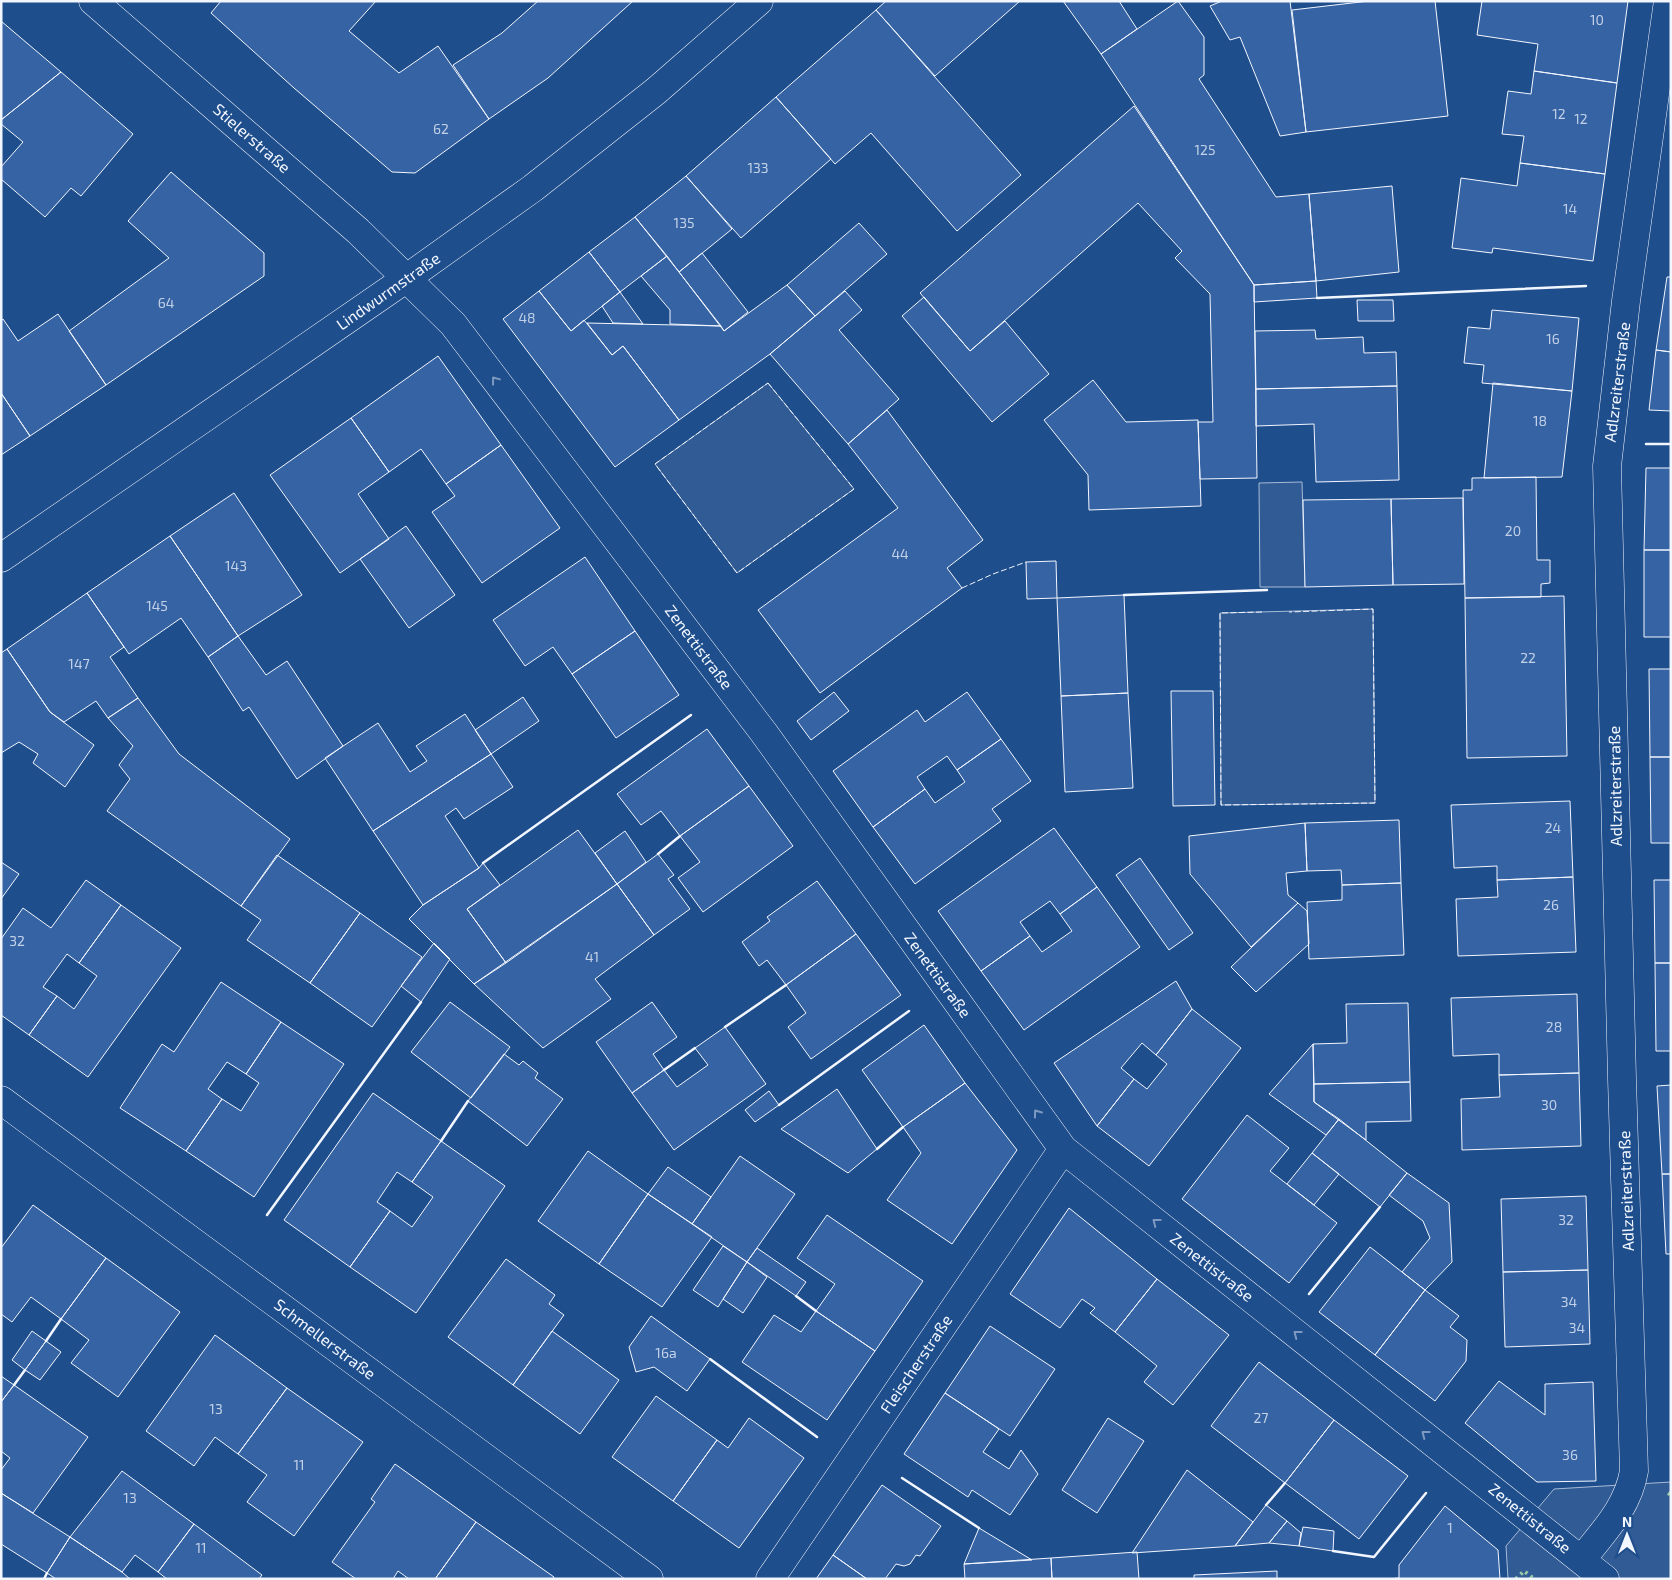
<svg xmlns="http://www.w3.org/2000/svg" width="1672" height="1580" font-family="'Exo 2',sans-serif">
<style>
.built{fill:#305b95;stroke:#a8bbd7}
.building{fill:#3563a3;stroke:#f2f6ff}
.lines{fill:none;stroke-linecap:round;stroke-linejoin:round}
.street-casing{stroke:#f2f6ff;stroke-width:29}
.secondary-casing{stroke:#f2f6ff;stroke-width:29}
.street{stroke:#1f4e8c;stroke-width:28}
.secondary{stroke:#1f4e8c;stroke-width:28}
.hedge{stroke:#97c8a6;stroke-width:4;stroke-dasharray:2.5 4;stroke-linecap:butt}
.fence{stroke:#f2f6ff;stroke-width:1;stroke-dasharray:6 2.5;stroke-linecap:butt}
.wall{stroke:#f2f6ff;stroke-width:2.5}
.oneway{stroke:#7e9ac0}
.labels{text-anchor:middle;stroke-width:4;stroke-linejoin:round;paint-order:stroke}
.number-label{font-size:14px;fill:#c3d1e8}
.street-label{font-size:16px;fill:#f2f6ff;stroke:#1f4e8c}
</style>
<rect width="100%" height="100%" fill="#1f4e8c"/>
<path class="built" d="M768,383L854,489L737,573L655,464Z
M1302,482L1305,587H1260L1259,483Z
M1373,609L1375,803L1221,805L1220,613Z
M1671,1482V1579H1508L1506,1546L1554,1489Z"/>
<path class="building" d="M221,1H376L349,31L399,73L438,46L489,119L415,173L392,172L294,88L211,13Z
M538,1H633L548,78L489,119L453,65L502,33Z
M886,1H1020L935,76L876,10Z
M1063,1H1119L1137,29L1101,54Z
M1178,1L1204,37V75L1199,79L1276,197L1309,194L1316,281L1254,285L1101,54Z
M1222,1H1290L1306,132L1280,136L1240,37L1230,40L1210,6Z
M1369,1H1435L1448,116L1306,132L1292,10Z
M1482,1H1628L1617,83L1534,71L1538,44L1477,35Z
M876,10L1021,175L957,231L871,133L835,164L776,97Z
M1,21L61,72L1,120Z
M1534,71L1617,83L1605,174L1520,163L1524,136L1502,134L1508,91L1531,94Z
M61,72L133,134L81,196L71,188L45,217L1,179V167L23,142L1,124V120Z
M776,97L831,159L741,238L686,176Z
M1134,106L1254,285L1257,478L1200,479L1198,422H1213L1210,294L1175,258L1182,251L1138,203L970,351L920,293Z
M1520,163L1605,174L1593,261L1493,248L1492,253L1452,248L1461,178L1517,186Z
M171,172L264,253V276L106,385L69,331L169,258L128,221Z
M686,176L732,229L679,272L635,217Z
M1392,186L1399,272L1316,281L1309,194Z
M635,217L667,256L620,292L589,252Z
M859,223L887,254L815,316L787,285Z
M589,252L620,292L571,331L539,291Z
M702,253L748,312L724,331L679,272Z
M667,256L679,272L721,326L670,324V310L641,276Z
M1667,277H1671V352L1656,350Z
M1316,281L1317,298L1254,302V285Z
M787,285L815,316L770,354L679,420L623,346L612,355L587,323L721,326L724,331Z
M539,291L571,331L584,320L612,355L623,346L679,420L615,467L503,319Z
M845,291L862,310L839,330L899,399L848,444L770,354Z
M620,292L643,324L613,323L602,306Z
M924,297L970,351L1005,321L1049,374L992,422L902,316Z
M1357,300H1393L1394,321H1358Z
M1492,310L1579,318L1572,391L1482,383L1484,365L1464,363L1468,327L1490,329Z
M58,314L106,385L30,436L1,393V320L3,319L18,341Z
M1315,330L1316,339L1363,337L1364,353L1396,352L1397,386L1256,389L1255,331Z
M1656,350L1671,352V411L1649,410Z
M438,356L501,445L446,484L421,449L389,472L351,418Z
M1093,380L1126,422L1198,420L1201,506L1089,510L1088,475L1044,420Z
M1493,383L1572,391L1562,477L1484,478Z
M1397,386L1399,480L1316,482L1314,424L1256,426V389Z
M1,393L30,436L1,455Z
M887,410L983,540L947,568L962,588L820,693L758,610L898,508L848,444Z
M351,418L389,472L358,494L389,539L340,573L270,475Z
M501,445L560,528L482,583L432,512L455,496L446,484Z
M1646,468H1671V550H1644Z
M1536,477L1537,560H1550V583L1541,584V597L1465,598L1463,490H1472V478Z
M234,493L302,595L238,636L170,536Z
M1463,498L1464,584L1393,585L1391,499Z
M1391,499L1393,585L1305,587L1303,500Z
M406,526L455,595L409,628L360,559Z
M170,536L238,636L208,657L181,618L129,654L87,593Z
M1644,550H1671V637H1644Z
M585,557L635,631L572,674L553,647L525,666L493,620Z
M1056,561L1057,598L1027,599L1026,562Z
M87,593L124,647L110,657L138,698L108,718L96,701L64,722L50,712L7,649Z
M1124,595L1128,693L1061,696L1057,598Z
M1564,596L1567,756L1467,758L1465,598Z
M635,631L679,695L616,738L572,674Z
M238,636L266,675L287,661L343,746L297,779L249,707L243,711L208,657Z
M7,649L50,712L94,745L65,787L33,763L38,754L19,742L1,753V653Z
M1649,669H1671V757H1650Z
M1171,691H1213L1215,805L1173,806Z
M834,692L849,711L811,740L797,721Z
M967,692L1001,739L957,770L947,756L917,777L925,789L873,827L833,771L917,710L925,722Z
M1128,693L1133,788L1065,792L1061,696Z
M523,697L539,721L491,754L475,730Z
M138,698L179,754L290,839L241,906L107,811L130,779L119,765L133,746L108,718Z
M465,714L491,754L373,831L325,758L378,723L410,772L427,761L416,746Z
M707,729L749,786L680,836L661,811L641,825L617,794Z
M1001,739L1031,781L992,809L1001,821L915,884L873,827L925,789L935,803L965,782L957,770Z
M491,754L513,787L464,819L456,808L445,816L479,868L423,905L373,831Z
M1650,757H1671V843H1651Z
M749,786L793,846L703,912L678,878L700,862L680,836Z
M1570,801L1573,877L1497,880V866L1454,868L1451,805Z
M1399,820L1401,883L1342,885L1341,870L1307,871L1305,823Z
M1305,823L1307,871L1286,873L1288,895L1298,903L1251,947L1190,874L1189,836Z
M1054,828L1097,887L1060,914L1050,901L1020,922L1030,936L981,971L938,911Z
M578,830L617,884L506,963L467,909Z
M625,831L646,862L617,884L595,853Z
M658,854L674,875L668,879L690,909L654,935L617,884Z
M277,855L360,913L310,983L247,940L261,920L241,906Z
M1140,858L1193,933L1169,950L1116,875Z
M1,862L19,874L1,899Z
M483,863L500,885L467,909L506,963L474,984L409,919L423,905L479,868Z
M1573,877L1576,952L1458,956L1456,899L1498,897L1497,880Z
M86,880L121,905L79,963L67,954L43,987L57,996L29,1035L1,1015V939L23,908L51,928Z
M1654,880H1671V963H1655Z
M817,881L856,934L786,985L767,960L759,966L742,942L770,921L767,917Z
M1401,883L1404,955L1309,959L1307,902L1342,900V885Z
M617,884L654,935L595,979L611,999L543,1048L474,984Z
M1097,887L1140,947L1024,1030L981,971L1030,936L1042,952L1072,931L1060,914Z
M1298,903L1307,911L1309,944L1256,992L1231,967Z
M121,905L181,948L88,1077L29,1035L57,996L74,1009L97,976L79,963Z
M360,913L422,957L372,1027L310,983Z
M856,934L901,995L811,1059L788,1027L806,1013L786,985Z
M434,943L450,959L421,1002L401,986Z
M1655,963H1671V1051H1656Z
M1176,981L1192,1009L1156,1055L1142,1043L1121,1068L1134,1079L1097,1126L1054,1063Z
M221,982L281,1022L246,1074L227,1062L208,1089L222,1099L186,1151L120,1108L162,1044L174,1052Z
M1577,994L1579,1073L1499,1075V1054L1453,1056L1451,998Z
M450,1002L510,1047L471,1098L411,1052Z
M652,1002L677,1037L653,1054L664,1070L632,1093L596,1042Z
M1408,1003L1410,1082L1314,1084L1313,1044L1347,1043L1346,1004Z
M1192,1009L1241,1048L1149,1166L1097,1126L1134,1079L1147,1089L1167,1064L1156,1055Z
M281,1022L344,1064L254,1197L186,1151L222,1099L241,1111L259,1083L246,1074Z
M924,1025L965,1083L903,1127L862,1070Z
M725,1027L766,1084L674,1150L632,1093L664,1070L677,1087L708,1065L695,1048Z
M1313,1044L1314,1102L1339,1119L1326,1135L1269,1094Z
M504,1054L519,1065L523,1061L538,1073L535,1078L563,1099L527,1146L468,1101Z
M1579,1073L1581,1146L1462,1150L1461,1099L1500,1097L1499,1075Z
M1410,1082L1411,1121L1366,1122V1140L1314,1102V1084Z
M965,1083L1017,1150L952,1244L887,1200L921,1153L903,1127Z
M1671,1085V1174H1662L1657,1086Z
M837,1089L877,1149L848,1173L781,1129Z
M769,1091L779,1105L755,1122L745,1110Z
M373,1093L441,1141L412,1182L397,1172L377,1202L390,1211L350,1267L284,1220Z
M1247,1115L1289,1148L1270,1171L1337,1223L1289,1283L1182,1199Z
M1339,1119L1407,1173L1380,1207L1312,1153Z
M441,1141L505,1186L416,1313L350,1267L390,1211L412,1227L433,1197L412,1182Z
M588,1151L648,1194L599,1264L538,1221Z
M1312,1153L1339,1174L1314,1205L1287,1184Z
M740,1156L795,1194L747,1262L692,1224Z
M668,1167L711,1197L692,1224L648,1194Z
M1407,1173L1449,1203L1452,1262L1425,1290L1402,1272L1430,1238L1423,1221L1389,1195Z
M1662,1174H1671V1254H1666Z
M648,1194L712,1237L662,1307L599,1264Z
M1586,1196L1588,1270L1503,1272L1501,1199Z
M33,1205L106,1258L61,1319L31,1297L12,1322L1,1314V1248Z
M1069,1208L1157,1279L1115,1332L1090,1313L1095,1308L1082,1299L1060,1328L1010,1294Z
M827,1215L923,1281L875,1351L816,1311L835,1284L797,1258Z
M723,1246L747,1262L718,1307L693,1290Z
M1370,1247L1425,1290L1375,1355L1319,1312Z
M757,1248L806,1282L796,1296L747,1262Z
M106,1258L180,1312L118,1397L71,1363L89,1340L61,1319Z
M506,1259L555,1295L549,1304L564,1315L513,1385L448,1337Z
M747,1262L767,1277L743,1313L723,1299Z
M1588,1270L1590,1344L1505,1347L1503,1272Z
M1157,1279L1229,1335L1173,1405L1144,1382L1157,1366L1115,1332Z
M1425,1290L1459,1316L1450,1327L1467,1340L1466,1361L1435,1401L1375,1355Z
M816,1311L875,1351L827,1420L742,1362L774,1315L801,1332Z
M651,1316L710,1359L687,1391L654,1367L636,1372L629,1347Z
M990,1326L1055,1369L1010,1436L945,1393Z
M32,1331L46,1341L25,1370L12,1360Z
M552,1331L619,1380L580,1434L513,1385Z
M215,1335L287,1388L238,1454L215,1437L194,1466L146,1431Z
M46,1341L61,1352L40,1380L25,1370Z
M1259,1362L1334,1420L1285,1483L1211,1426Z
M1,1376L14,1385L1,1402Z
M1499,1381L1545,1415V1384L1593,1382L1596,1481L1537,1482L1465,1423Z
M14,1385L88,1437L33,1513L1,1493V1470L10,1458L1,1451V1402Z
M287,1388L363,1442L294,1536L247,1502L267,1475L238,1454Z
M945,1393L999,1429L983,1452L1009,1469L1021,1450L1038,1474L1010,1515L972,1490L968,1497L904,1454Z
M656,1396L717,1440L673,1501L612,1457Z
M749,1418L804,1458L739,1548L673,1501L717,1440L728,1448Z
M1108,1418L1144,1441L1097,1513L1062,1490Z
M1334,1420L1408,1476L1359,1539L1285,1483Z
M395,1464L476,1522L435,1579H409L398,1571L393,1579H356L332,1562L375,1502L371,1499Z
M1187,1470L1253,1522L1235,1546L1132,1553Z
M122,1471L194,1524L158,1572L135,1555L122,1572L70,1537Z
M882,1485L941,1526L920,1556L916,1555L910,1564L904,1566L896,1564L885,1579H867L833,1555Z
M1,1493L70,1537L47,1573L1,1544Z
M1266,1505L1287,1521L1269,1543L1235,1546Z
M1445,1506L1498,1550L1500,1579H1388L1399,1578V1565Z
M1287,1521L1301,1533L1299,1546L1269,1543Z
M476,1522L554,1577L553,1579H435Z
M194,1524L262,1575L259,1579H167L158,1572Z
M1303,1527L1334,1531L1333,1551L1299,1546Z
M979,1528L1032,1560L964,1564Z
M70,1537L122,1572L130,1579H56L47,1573Z
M1137,1552L1139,1579H1052L1051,1558Z
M833,1555L867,1579H816Z
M1051,1558L1052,1579H965L964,1564Z
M1277,1571V1579H1194V1575Z"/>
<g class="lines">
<defs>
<path id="street" d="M93,1L358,231L453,324L764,733L1063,1149L1605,1579
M1,1100L649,1579
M1582,1559C1604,1531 1628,1507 1634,1471L1622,1079L1607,466L1626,301L1668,1
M770,1579L1063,1149"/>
<path id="secondary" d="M1,558L407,278L533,188L656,91L759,1"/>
</defs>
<use href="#street" class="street-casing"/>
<use href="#secondary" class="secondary-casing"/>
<use href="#street" class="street"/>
<use href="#secondary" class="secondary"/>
<path class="hedge" d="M1668,1493L1671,1495
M1516,1579L1524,1571L1534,1579"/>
<path class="fence" d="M768,383L854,489L737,573L655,464Z
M962,588L993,574L1026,562
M1262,612L1220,613L1221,805L1375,803L1373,609L1289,612"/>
<path class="wall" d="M1317,298L1586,286
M1646,444H1671
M1124,595L1267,590
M658,854L680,836
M483,863L691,715
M725,1027L786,985
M664,1070L695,1048
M779,1105L909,1011
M441,1141L468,1101
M877,1149L903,1127
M267,1215L421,1002
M1309,1294L1380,1207
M796,1296L816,1311
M46,1341L61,1319
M710,1359L817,1437
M14,1385L25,1370
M902,1478L979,1528
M1266,1505L1285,1483
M1333,1551L1374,1557L1426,1493
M44,1579L47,1573"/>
</g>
<defs><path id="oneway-chevron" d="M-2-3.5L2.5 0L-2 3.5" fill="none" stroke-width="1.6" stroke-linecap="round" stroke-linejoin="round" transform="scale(1.25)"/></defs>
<g class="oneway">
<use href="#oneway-chevron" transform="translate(495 380) rotate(-127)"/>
<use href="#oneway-chevron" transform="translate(1037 1113) rotate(-126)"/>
<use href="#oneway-chevron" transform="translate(1156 1222) rotate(-142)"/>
<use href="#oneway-chevron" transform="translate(1297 1334) rotate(-142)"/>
<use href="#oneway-chevron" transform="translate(1425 1434) rotate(-142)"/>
</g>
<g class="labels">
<g class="number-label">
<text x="1597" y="25">10</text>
<text x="1559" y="119">12</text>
<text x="1581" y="124">12</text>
<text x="441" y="134">62</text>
<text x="1205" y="155">125</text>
<text x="758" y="173">133</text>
<text x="1570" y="214">14</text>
<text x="684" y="228">135</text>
<text x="166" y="308">64</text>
<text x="527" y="323">48</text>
<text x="1553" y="344">16</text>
<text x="1540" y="426">18</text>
<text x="1513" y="536">20</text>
<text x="900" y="559">44</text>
<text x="236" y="571">143</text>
<text x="157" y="611">145</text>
<text x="1528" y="663">22</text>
<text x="79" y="669">147</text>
<text x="1553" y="833">24</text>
<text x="1551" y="910">26</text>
<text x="17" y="946">32</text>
<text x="592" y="962">41</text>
<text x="1554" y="1032">28</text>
<text x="1549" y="1110">30</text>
<text x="1566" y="1225">32</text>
<text x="1569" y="1307">34</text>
<text x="1577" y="1333">34</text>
<text x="666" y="1358">16a</text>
<text x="216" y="1414">13</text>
<text x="1261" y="1423">27</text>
<text x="1570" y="1460">36</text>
<text x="299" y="1470">11</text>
<text x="130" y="1503">13</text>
<text x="1450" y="1533">1</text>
<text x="201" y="1553">11</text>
</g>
<g class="street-label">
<text transform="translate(252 138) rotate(41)" y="6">Stielerstraße</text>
<text transform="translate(388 291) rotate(-35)" y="6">Lindwurmstraße</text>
<text transform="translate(1617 382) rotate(-83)" y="6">Adlzreiterstraße</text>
<text transform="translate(699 647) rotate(53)" y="6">Zenettistraße</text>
<text transform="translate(1615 786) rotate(-91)" y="6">Adlzreiterstraße</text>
<text transform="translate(938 975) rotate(54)" y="6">Zenettistraße</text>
<text transform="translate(1626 1191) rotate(-92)" y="6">Adlzreiterstraße</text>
<text transform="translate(1212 1267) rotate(38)" y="6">Zenettistraße</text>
<text transform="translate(325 1339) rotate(37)" y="6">Schmellerstraße</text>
<text transform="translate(916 1364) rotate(-56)" y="6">Fleischerstraße</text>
<text transform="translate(1530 1518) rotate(39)" y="6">Zenettistraße</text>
</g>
</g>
<rect width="1672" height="1580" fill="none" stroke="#f2f6ff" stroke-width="5"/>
<g transform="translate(1627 1535)" stroke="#1f4e8c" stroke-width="4" paint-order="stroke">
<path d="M0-4L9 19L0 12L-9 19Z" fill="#f2f6ff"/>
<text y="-8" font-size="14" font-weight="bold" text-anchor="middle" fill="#f2f6ff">N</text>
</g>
</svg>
